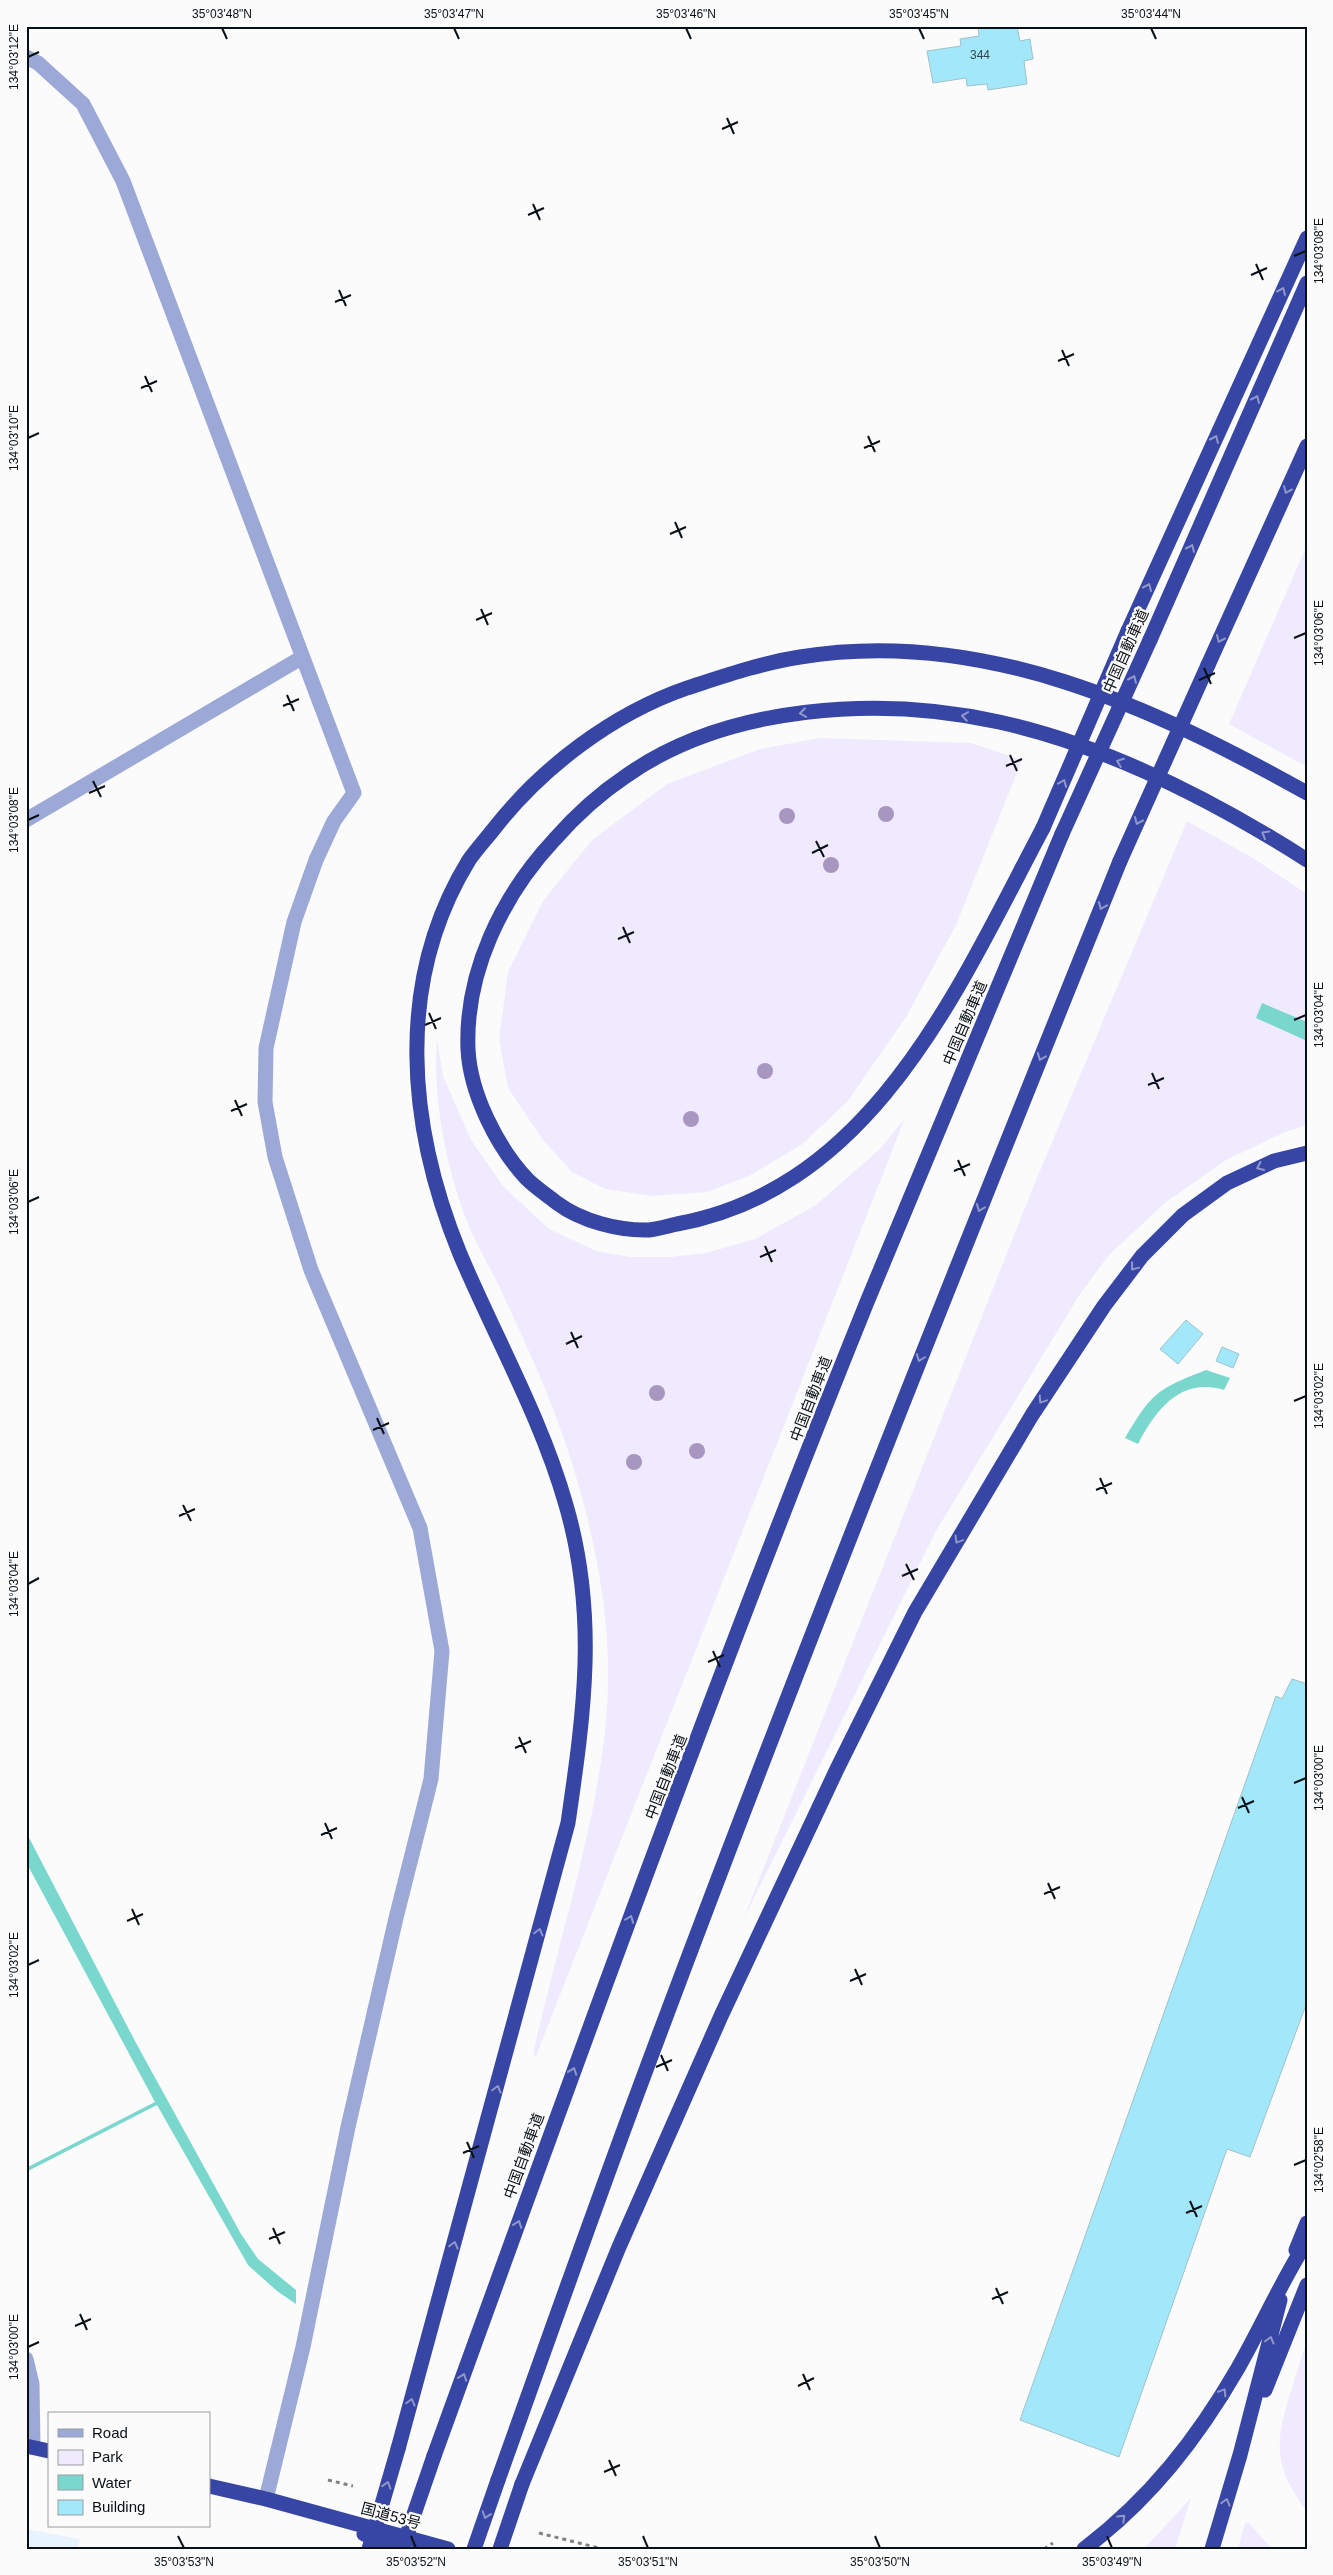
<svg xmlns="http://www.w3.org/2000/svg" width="1333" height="2575" font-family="Arial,'Noto Sans JP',sans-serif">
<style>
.built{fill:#e7f3fd}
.green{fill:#f0eafe}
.water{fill:#79d7cd}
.building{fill:#a3e8fa;stroke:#a0c1c9}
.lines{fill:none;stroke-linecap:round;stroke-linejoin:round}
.path{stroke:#7d8285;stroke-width:3;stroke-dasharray:4 4;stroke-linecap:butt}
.street{stroke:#9ca9d7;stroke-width:15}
.highway{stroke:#3746a4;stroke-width:15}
.highway-bridge{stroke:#3746a4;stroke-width:15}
.tree{fill:#a796c0}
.oneway{stroke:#8f97cb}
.ticks{fill:none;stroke:#091117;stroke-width:2}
.labels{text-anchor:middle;stroke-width:4.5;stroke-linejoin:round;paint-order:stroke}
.number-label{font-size:12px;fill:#304750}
.street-label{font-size:15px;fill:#091117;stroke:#fbfbfb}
.neatline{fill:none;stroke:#091117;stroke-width:2}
.ticks-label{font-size:12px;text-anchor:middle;fill:#091117}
</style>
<rect width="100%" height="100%" fill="#fbfbfb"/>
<path class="built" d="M26,2529L80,2539L77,2549H26Z"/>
<path class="green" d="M1307,545V767L1229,724Z
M820,738L971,743L1022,760L956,925L906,1017L847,1102L801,1145L749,1176L707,1192L652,1196L605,1189L572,1172L543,1140L508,1088L499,1039L508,972L543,901L592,840L667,784L760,749Z
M1187,821L1253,858L1307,894V1125L1285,1132L1226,1160L1166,1202L1109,1255L1080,1294L936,1531L743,1920L1034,1185Z
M437,1039L443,1076L471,1140L503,1186L549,1229L596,1251L630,1257H671L706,1253L755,1239L816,1205L880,1149L905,1118L536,2056L533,2055C557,1942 599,1823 607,1708C612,1637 600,1563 581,1494C562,1421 529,1350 497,1282C487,1262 475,1242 467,1221C446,1167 432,1096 437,1039Z
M1307,2343V2512C1274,2466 1274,2444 1291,2391C1296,2375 1300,2359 1307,2343Z
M1191,2498L1175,2549H1144Z
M1245,2523H1249L1272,2549H1238Z"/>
<path class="water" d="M1262,1003L1307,1022V1041L1256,1018Z
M1206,1370L1230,1378L1224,1390C1180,1377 1156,1410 1138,1444L1125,1438C1152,1393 1157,1389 1206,1370Z
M26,1832L136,2043L241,2234L258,2259L296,2290V2304L277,2291L248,2265L157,2105L26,2172V2168L155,2102L26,1862Z"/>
<path class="building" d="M987,26H1017L1020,41L1030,39L1033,59L1024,61L1027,84L988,90L987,84L967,86L966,78L933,83L927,51L961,46L960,39L979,36L978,27Z
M1186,1320L1203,1334L1178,1364L1160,1349Z
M1222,1347L1239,1354L1233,1368L1216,1361Z
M1292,1679L1307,1684V2002L1250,2157L1227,2149L1119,2457L1020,2420L1276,1696L1282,1699Z"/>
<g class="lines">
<path class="path" d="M328,2480L353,2486
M539,2533L603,2549
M1044,2549L1053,2543"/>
<path class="street" d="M26,57L38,63L83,104L123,181L354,793L334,821L316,860L294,922L266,1048L265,1102L275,1157L311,1270L420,1528L442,1651L431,1779L396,1918L348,2127L303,2347L266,2499
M26,820L301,658
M26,2359L32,2384L33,2447"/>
<path class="highway" d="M1128,631L1307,238
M1150,640L1307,283
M1208,665L1307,446
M1043,828C959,986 874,1188 677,1224C668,1226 658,1229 649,1230C619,1231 581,1221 557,1203C547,1195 536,1188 527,1179C497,1147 470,1093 468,1049C465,972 502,896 554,840C576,815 599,794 626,776C728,704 881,696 999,722C1108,746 1213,800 1307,860
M1296,2250L1307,2223
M1265,2390L1307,2285
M26,2446L49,2451
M398,2449L568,1823C584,1713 598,1615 566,1505C541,1417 495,1337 460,1254C408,1127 394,982 469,860C476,850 485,840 493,830C541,768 612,714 687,688C724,676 761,663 800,657C981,627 1153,707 1307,793
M434,2456C574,2070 713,1683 867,1302C931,1146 997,990 1062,834
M498,2480C546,2346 593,2212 643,2078C795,1670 957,1265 1120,861
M522,2484L619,2247L721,2016L837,1769L915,1612L1032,1415L1104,1306L1142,1256L1183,1215L1227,1183L1274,1161L1307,1153
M209,2486L266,2499L448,2549
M364,2534L397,2549
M1084,2549C1150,2499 1197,2439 1238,2368C1262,2326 1281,2282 1307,2241
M1212,2549L1240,2455L1280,2300"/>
<path class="highway-bridge" d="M1043,828L1128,631
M1062,834L1150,640
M1120,861L1208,665
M369,2549L398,2449
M402,2549L434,2456
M474,2549L498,2480
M500,2549L522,2484"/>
</g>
<g class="tree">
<circle cx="886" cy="814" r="8"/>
<circle cx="787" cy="816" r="8"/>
<circle cx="831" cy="865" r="8"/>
<circle cx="765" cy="1071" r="8"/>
<circle cx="691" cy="1119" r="8"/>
<circle cx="657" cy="1393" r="8"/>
<circle cx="697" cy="1451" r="8"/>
<circle cx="634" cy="1462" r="8"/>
</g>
<defs><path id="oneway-chevron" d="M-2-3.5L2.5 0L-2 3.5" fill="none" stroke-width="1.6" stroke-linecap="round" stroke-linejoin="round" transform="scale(1.25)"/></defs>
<g class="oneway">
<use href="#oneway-chevron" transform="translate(1282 291) rotate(-66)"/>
<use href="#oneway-chevron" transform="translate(1256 399) rotate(-66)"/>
<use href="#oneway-chevron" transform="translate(1215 439) rotate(-66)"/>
<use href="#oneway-chevron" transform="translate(1287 490) rotate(114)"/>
<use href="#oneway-chevron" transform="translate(1191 548) rotate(-66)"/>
<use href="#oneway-chevron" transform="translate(1148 587) rotate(-66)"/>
<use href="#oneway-chevron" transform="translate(1220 639) rotate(114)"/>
<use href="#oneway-chevron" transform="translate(1133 679) rotate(-66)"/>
<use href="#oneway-chevron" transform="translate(803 713) rotate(172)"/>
<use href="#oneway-chevron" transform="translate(965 716) rotate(-171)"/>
<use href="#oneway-chevron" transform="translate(1120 762) rotate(-159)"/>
<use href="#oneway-chevron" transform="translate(1063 783) rotate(-67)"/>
<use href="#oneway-chevron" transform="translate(1138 821) rotate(114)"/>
<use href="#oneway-chevron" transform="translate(1265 834) rotate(-150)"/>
<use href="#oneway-chevron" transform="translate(1102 906) rotate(112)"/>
<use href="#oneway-chevron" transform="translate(1041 1057) rotate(112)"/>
<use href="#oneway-chevron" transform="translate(1260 1167) rotate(155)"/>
<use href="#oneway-chevron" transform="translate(980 1208) rotate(112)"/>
<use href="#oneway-chevron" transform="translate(1134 1267) rotate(127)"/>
<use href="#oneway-chevron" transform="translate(920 1358) rotate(111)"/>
<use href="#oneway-chevron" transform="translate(1042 1400) rotate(124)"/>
<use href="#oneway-chevron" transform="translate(958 1540) rotate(121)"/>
<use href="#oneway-chevron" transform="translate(630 1919) rotate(-69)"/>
<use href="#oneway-chevron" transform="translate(539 1932) rotate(-75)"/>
<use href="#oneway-chevron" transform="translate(573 2071) rotate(-70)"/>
<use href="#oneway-chevron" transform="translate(497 2089) rotate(-75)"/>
<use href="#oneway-chevron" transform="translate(518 2224) rotate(-70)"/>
<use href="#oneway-chevron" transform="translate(454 2245) rotate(-75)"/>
<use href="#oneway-chevron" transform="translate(1270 2340) rotate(-75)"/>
<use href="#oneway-chevron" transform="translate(463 2377) rotate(-70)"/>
<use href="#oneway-chevron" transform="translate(1223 2392) rotate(-58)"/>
<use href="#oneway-chevron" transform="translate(411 2402) rotate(-75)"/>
<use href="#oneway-chevron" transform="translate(387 2485) rotate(-73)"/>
<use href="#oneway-chevron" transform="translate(1226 2502) rotate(-74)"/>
<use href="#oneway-chevron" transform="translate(486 2515) rotate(109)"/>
<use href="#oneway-chevron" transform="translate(1122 2518) rotate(-44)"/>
</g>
<path class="ticks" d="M222,28L227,39M454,28L459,39M686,28L691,39M919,28L924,39M1151,28L1156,39M28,57L39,52M727,118L734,134M722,129L738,122M533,204L540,220M528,215L544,208M1294,256L1306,251M1256,264L1263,280M1251,275L1267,268M339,290L346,306M335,302L351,295M1062,350L1069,366M1058,361L1074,354M145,376L152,392M141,388L157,381M868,436L875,452M28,438L39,433M864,448L880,441M675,522L682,538M670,534L686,527M481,609L488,625M476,620L492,613M1294,638L1306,633M1204,668L1211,684M1199,680L1215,673M287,695L294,711M283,706L299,699M1010,755L1017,771M1006,766L1022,759M93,781L101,797M89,793L105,786M28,820L39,815M816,841L824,857M812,853L828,845M623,927L630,943M618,939L634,932M429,1013L436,1029M1294,1020L1306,1015M425,1025L441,1018M1152,1073L1159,1089M1148,1085L1164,1078M235,1100L242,1116M231,1111L247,1104M958,1160L965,1176M954,1171L970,1164M28,1202L39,1197M765,1246L772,1262M760,1257L776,1250M571,1332L578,1348M566,1344L582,1336M1294,1401L1306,1396M377,1418L384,1434M373,1430L389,1423M1100,1478L1107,1494M1096,1490L1112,1483M183,1505L191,1521M179,1516L195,1509M906,1564L914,1580M902,1576L918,1569M28,1584L39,1578M713,1651L720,1667M708,1662L724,1655M519,1737L526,1753M515,1748L531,1741M1294,1783L1306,1778M1242,1797L1249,1813M1238,1808L1254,1801M325,1823L332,1839M321,1835L337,1828M1048,1883L1055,1899M1044,1894L1060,1887M132,1909L139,1925M127,1921L143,1914M28,1965L39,1960M855,1969L862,1985M850,1981L866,1974M661,2055L668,2071M656,2067L672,2060M467,2142L474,2158M463,2153L479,2146M1294,2165L1306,2160M1190,2201L1197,2217M1186,2213L1202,2206M273,2228L280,2244M269,2239L285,2232M996,2288L1003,2304M992,2299L1008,2292M80,2314L87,2330M75,2326L91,2319M28,2347L39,2342M803,2374L810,2390M798,2386L814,2378M609,2460L616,2476M604,2472L620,2465M178,2536L184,2548M411,2536L416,2548M643,2536L648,2548M875,2536L880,2548M1107,2536L1112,2548"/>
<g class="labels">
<g class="number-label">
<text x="980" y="59">344</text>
</g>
<g class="street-label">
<text transform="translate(1126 651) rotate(-66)" y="5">中国自動車道</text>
<text transform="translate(965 1023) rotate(-67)" y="5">中国自動車道</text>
<text transform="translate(811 1399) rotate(-69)" y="5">中国自動車道</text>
<text transform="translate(666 1777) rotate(-69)" y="5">中国自動車道</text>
<text transform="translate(524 2156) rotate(-70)" y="5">中国自動車道</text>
<text transform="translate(391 2516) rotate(15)" y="5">国道53号</text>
</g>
</g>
<rect width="1333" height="2575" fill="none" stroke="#fbfbfb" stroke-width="55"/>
<rect x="48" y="2412" width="162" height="115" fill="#fbfbfb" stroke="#9a9da0"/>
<rect x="58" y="2429" width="25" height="8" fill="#9ca9d7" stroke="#9a9da0"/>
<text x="92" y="2438" font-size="15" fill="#091117">Road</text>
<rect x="58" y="2450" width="25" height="15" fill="#f0eafe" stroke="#9a9da0"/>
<text x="92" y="2462" font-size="15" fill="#091117">Park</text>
<rect x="58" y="2475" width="25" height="15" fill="#79d7cd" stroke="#9a9da0"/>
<text x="92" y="2488" font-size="15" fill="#091117">Water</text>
<rect x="58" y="2500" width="25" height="15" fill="#a3e8fa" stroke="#9a9da0"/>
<text x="92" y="2512" font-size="15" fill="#091117">Building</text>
<rect x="28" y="28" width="1278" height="2520" class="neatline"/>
<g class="ticks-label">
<text x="222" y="18">35°03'48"N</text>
<text x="454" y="18">35°03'47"N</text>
<text x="686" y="18">35°03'46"N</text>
<text x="919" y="18">35°03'45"N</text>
<text x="1151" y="18">35°03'44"N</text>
<text transform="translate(14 57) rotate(-90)" y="4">134°03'12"E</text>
<text transform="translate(1319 251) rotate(-90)" y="4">134°03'08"E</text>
<text transform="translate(14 438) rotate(-90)" y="4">134°03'10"E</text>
<text transform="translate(1319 633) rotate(-90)" y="4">134°03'06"E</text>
<text transform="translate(14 820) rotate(-90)" y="4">134°03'08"E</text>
<text transform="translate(1319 1015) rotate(-90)" y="4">134°03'04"E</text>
<text transform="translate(14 1202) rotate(-90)" y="4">134°03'06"E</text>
<text transform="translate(1319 1396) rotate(-90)" y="4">134°03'02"E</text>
<text transform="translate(14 1584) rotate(-90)" y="4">134°03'04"E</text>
<text transform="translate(1319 1778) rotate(-90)" y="4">134°03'00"E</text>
<text transform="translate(14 1965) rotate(-90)" y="4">134°03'02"E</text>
<text transform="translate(1319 2160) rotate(-90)" y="4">134°02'58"E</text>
<text transform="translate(14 2347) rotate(-90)" y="4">134°03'00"E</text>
<text x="184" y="2566">35°03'53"N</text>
<text x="416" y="2566">35°03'52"N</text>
<text x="648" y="2566">35°03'51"N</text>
<text x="880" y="2566">35°03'50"N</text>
<text x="1112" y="2566">35°03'49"N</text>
</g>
</svg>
